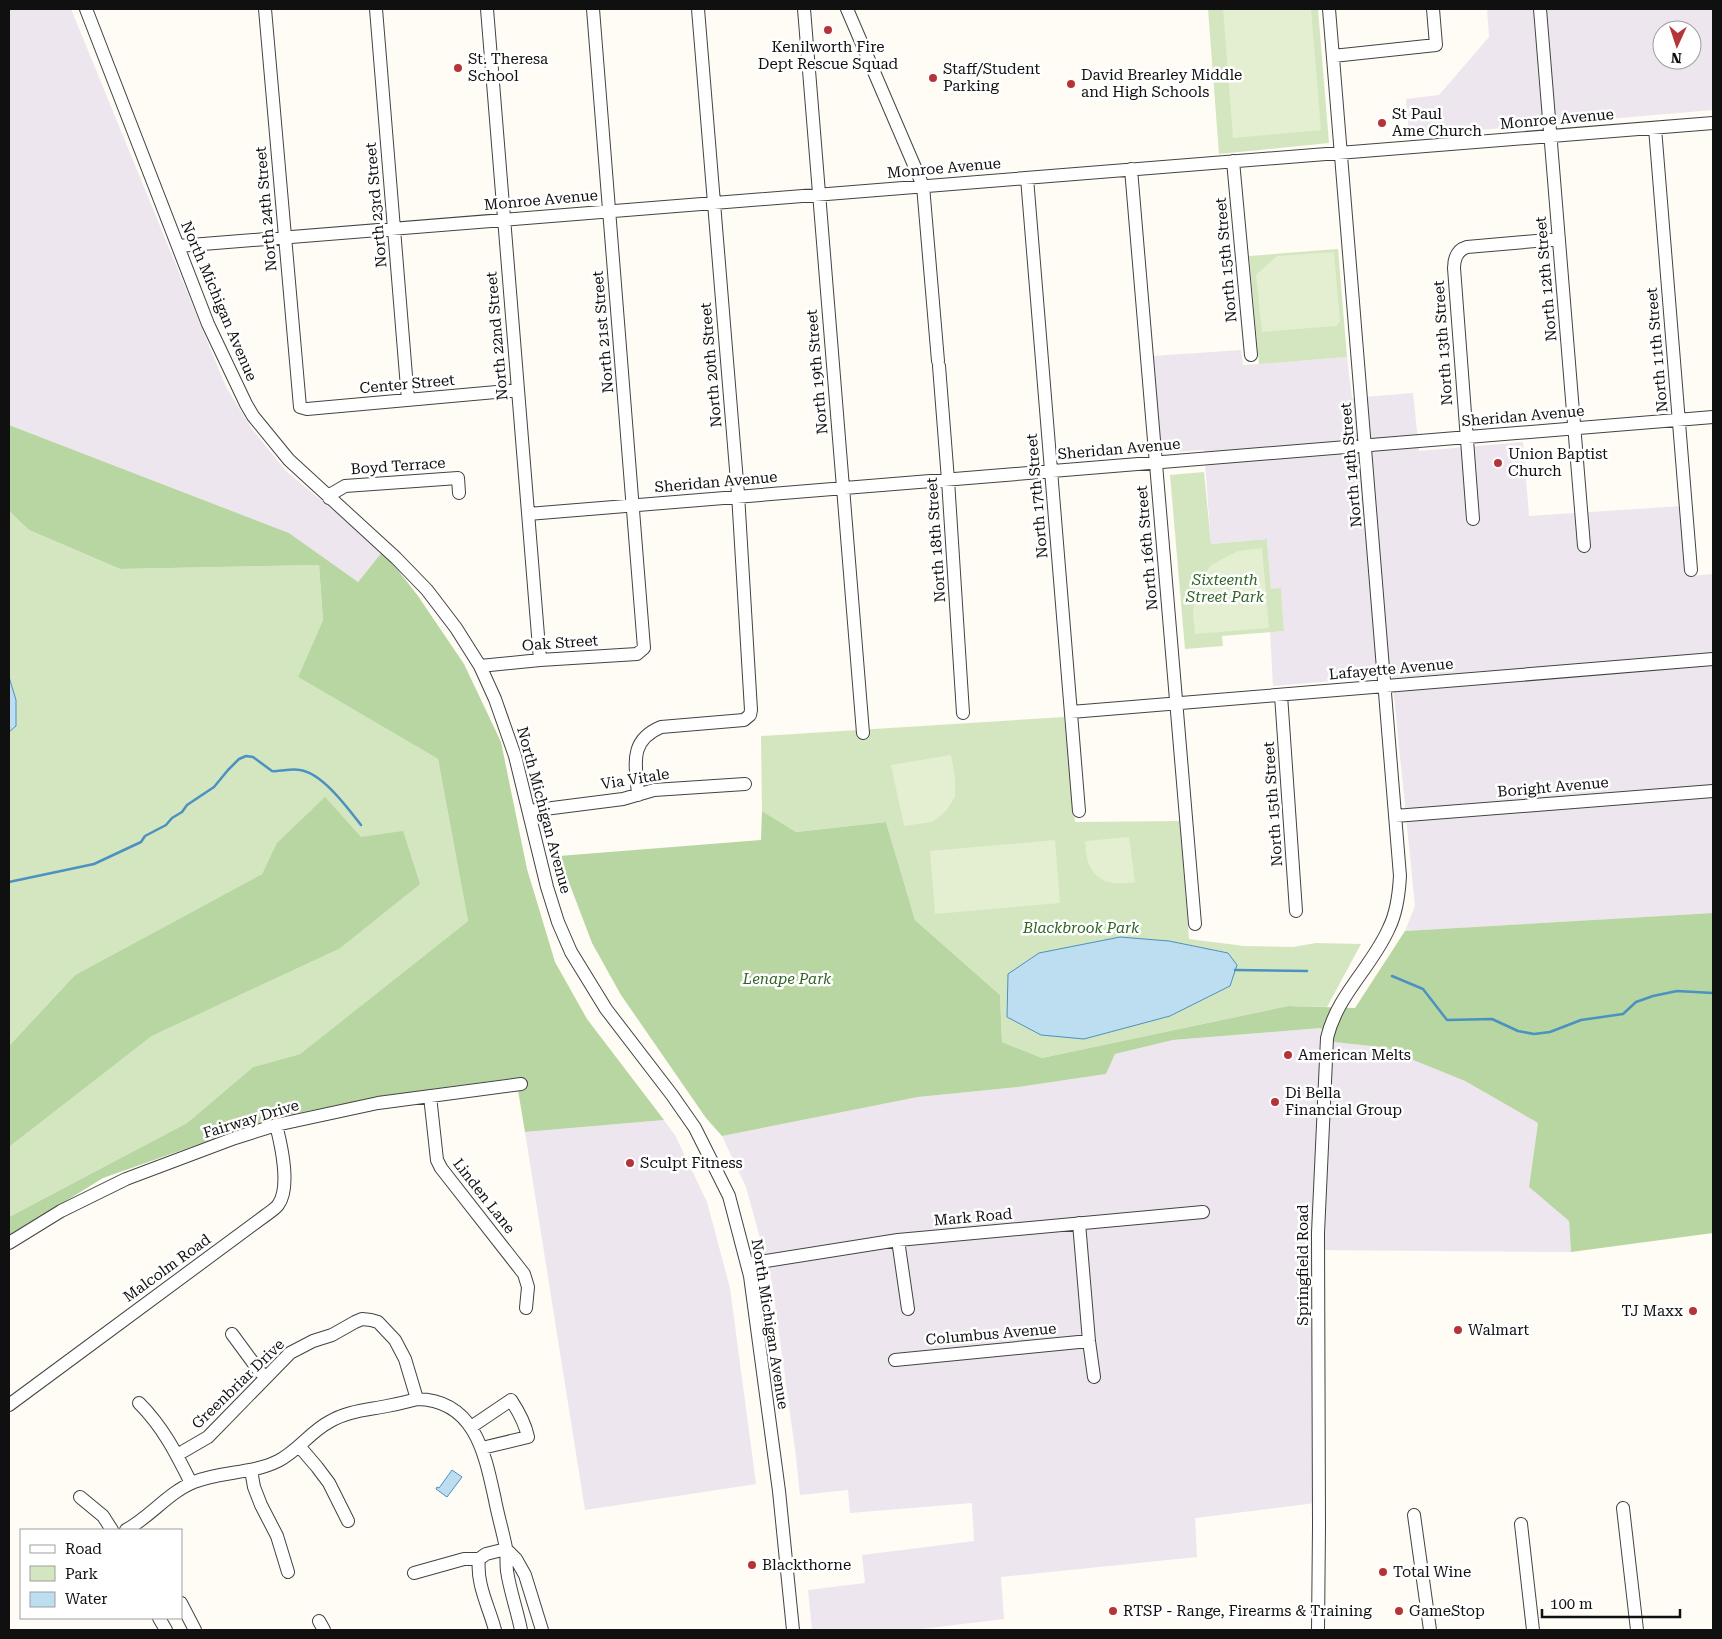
<svg xmlns="http://www.w3.org/2000/svg" width="1722" height="1639" font-family="'Roboto Serif',serif">
<style>
.industrial{fill:#ede6ee;fill-rule:evenodd}
.green{fill:#d3e6c0}
.forest{fill:#b8d6a1}
.pitch{fill:#e4eed1}
.water{fill:#bdddf1;stroke:#4b91c2}
.lines{fill:none;stroke-linecap:round;stroke-linejoin:round}
.stream{stroke:#4b91c2;stroke-width:2.5}
.minor-casing{stroke:#434343;stroke-width:14}
.minor{stroke:#fff;stroke-width:12}
.poi-dot{fill:#b53438;stroke:#fff;stroke-width:2}
.labels{text-anchor:middle;stroke-width:5;stroke-linejoin:round;paint-order:stroke}
.poi-label{font-size:15px;fill:#101010;stroke:#fff;text-anchor:start}
.street-label{font-size:15px;fill:#101010;stroke:#fff}
.park-label{font-size:15px;font-style:italic;fill:#316325;stroke:#fff}
</style>
<rect width="100%" height="100%" fill="#fefcf4"/>
<path class="industrial" d="M9,9H71L226,387L252,429L287,472L383,551L358,582L289,533L9,425Z
M1487,9H1713V110L1409,136L1406,99L1439,95L1489,37ZM1662,30H1692V60H1662Z
M1241,350L1243,365L1347,357L1352,398L1413,393L1419,451L1523,442L1529,516L1682,506L1689,576L1713,574V913L1405,931L1415,906L1392,676L1273,686L1270,632L1284,631L1281,589H1271L1267,539L1211,544L1204,450L1162,453L1153,356Z
M1322,1028L1333,1042L1381,1047L1465,1081L1538,1123L1529,1187L1569,1221L1571,1252L1311,1250L1315,1503L1195,1518L1197,1557L1001,1577L1004,1619L912,1630H812L808,1590L865,1583L862,1555L974,1541L972,1503L850,1513L848,1490L800,1495L796,1457L772,1282L746,1187L722,1136L918,1097L1018,1087L1106,1074L1115,1054L1173,1040Z
M664,1120L675,1135L707,1202L730,1288L756,1484L585,1510L525,1132Z"/>
<path class="green" d="M1208,9H1318L1329,143L1219,154Z
M1338,249L1347,357L1259,364L1249,256Z
M1204,472L1211,544L1267,539L1271,589L1281,588L1284,631L1222,636L1223,646L1185,649L1170,475Z
M9,511L29,530L120,569L319,565L323,620L298,677L438,759L468,921L300,1054L253,1067L187,1123L9,1217V1147L152,1036L339,949L361,837L278,843L262,874L75,975L9,1046Z
M1064,717L1075,822L1180,821L1189,939L1244,946L1293,947L1316,943L1361,944L1327,1007L1288,1006L1042,1058L1002,1042L1000,995L915,920L886,822L796,832L762,811L761,736Z"/>
<path class="forest" d="M9,425L289,533L358,582L383,551L418,596L464,664L501,742L527,869L555,962L587,1019L664,1120L525,1132L516,1078L388,1095L273,1118L103,1178L9,1236V1217L187,1123L253,1067L300,1054L468,921L438,759L298,677L323,620L319,565L120,569L29,530L9,511Z
M325,797L361,837L403,831L420,884L339,949L152,1036L9,1147V1046L75,975L262,874L277,843Z
M762,811L796,832L886,822L915,920L1000,995L1002,1042L1042,1058L1288,1006L1355,1008L1405,931L1713,913V1233L1571,1252L1569,1221L1529,1187L1538,1123L1465,1081L1381,1047L1333,1042L1321,1028L1173,1040L1115,1054L1106,1074L1018,1087L918,1097L722,1136L706,1118L621,995L592,943L559,856L761,840Z"/>
<path class="pitch" d="M1223,9H1311L1321,130L1233,138Z
M1334,252L1340,321L1336,326L1262,332L1256,275L1277,256Z
M1262,548L1269,628L1195,634L1193,614L1196,586L1211,565L1238,551Z
M951,755L955,778V797L946,811L932,822L904,826L891,765Z
M1129,837L1135,882C1115,885 1096,884 1088,862C1086,856 1086,848 1085,841Z
M1055,840L1060,903L935,914L930,851Z"/>
<path class="water" d="M9,677L16,700V726L9,732Z
M1120,937L1169,941L1228,953L1237,965L1230,986L1170,1016L1084,1039L1041,1035L1007,1017L1008,974L1039,953Z
M452,1470L462,1477L447,1497L436,1489L437,1487L439,1488Z"/>
<g class="lines">
<path class="stream" d="M9,882L94,864L141,842L145,836L166,825L172,818L182,812L187,805L214,787L228,770L239,759L246,756L253,757L272,771C281,772 290,768 300,770C322,773 347,807 361,825
M1235,970L1307,971
M1392,976L1423,989L1447,1020L1492,1019L1518,1031L1534,1034L1550,1032L1581,1020L1623,1014L1636,1002L1653,996L1677,991L1713,993"/>
<defs>
<path id="minor" d="M86,9L208,324L246,404L253,416L289,460L396,558L427,590L456,628L480,666L495,699L515,756L547,887L558,922L571,952L606,1009L672,1095L695,1128L729,1196L750,1276L779,1491L793,1630
M265,9L300,407L307,409L518,390
M376,9L408,400
M487,9L540,660
M804,9L863,733
M847,9L923,186L938,361
M1540,9L1584,546
M1333,56L1436,45L1433,9
M1655,128L1691,570
M1233,161L1251,355
M1131,169L1195,924
M1027,178L1079,811
M178,246L1713,123
M939,366L948,480L963,713
M329,498L333,493L345,486L458,478L459,493
M528,514L1713,417
M1473,519L1454,268C1454,258 1457,250 1467,247L1559,239
M480,666L540,660L637,654L644,648L593,9
M1281,695L1296,911
M1071,712L1713,659
M638,795C636,765 628,741 661,727L744,720L750,715L751,710L738,494L698,9
M529,811L623,799L654,790L745,784
M1395,816L1713,791
M430,1096L437,1160L441,1168L524,1274L528,1287L526,1308
M1079,1223L1089,1341L1094,1377
M898,1240L908,1309
M9,1243L61,1211L126,1179L235,1138L276,1125L378,1103L521,1084
M747,1264L898,1240L1203,1212
M232,1334L260,1372L266,1377
M895,1360L1089,1341
M139,1403C163,1427 176,1453 191,1483
M9,1405L266,1215C270,1212 275,1209 278,1205C291,1188 281,1144 276,1125
M471,1427L511,1400C519,1412 525,1423 528,1437L482,1448
M299,1446L317,1467L329,1483L348,1521
M177,1455L208,1437L290,1353L313,1341L332,1335L355,1322L362,1319L371,1320L378,1322L395,1340L405,1359L417,1399
M251,1470L254,1487L261,1505L277,1536L288,1572
M80,1497L103,1516L112,1530
M1623,1508L1637,1630
M1414,1515L1430,1630
M1521,1524L1533,1630
M126,1530C150,1517 169,1492 194,1482C221,1471 252,1474 278,1461C298,1451 310,1432 329,1422C347,1411 367,1410 387,1406C397,1404 407,1402 417,1399C475,1400 485,1454 495,1500C498,1516 503,1532 506,1548C507,1556 506,1563 507,1571C510,1591 517,1610 521,1630
M506,1549L516,1559L525,1575L542,1630
M414,1573L464,1559H479
M181,1603L195,1630
M159,1618L166,1630
M319,1621L324,1630
M495,1630C489,1607 476,1584 479,1559L486,1554L506,1549
M1318,1630L1319,1526L1318,1233L1327,1038C1337,995 1372,967 1389,928C1397,912 1399,894 1400,876L1329,9"/>
</defs>
<use href="#minor" class="minor-casing"/>
<use href="#minor" class="minor"/>
</g>
<g class="poi-dot">
<circle cx="828" cy="30" r="5"/>
<circle cx="458" cy="68" r="5"/>
<circle cx="933" cy="78" r="5"/>
<circle cx="1071" cy="84" r="5"/>
<circle cx="1382" cy="123" r="5"/>
<circle cx="1498" cy="463" r="5"/>
<circle cx="1288" cy="1055" r="5"/>
<circle cx="1275" cy="1102" r="5"/>
<circle cx="630" cy="1163" r="5"/>
<circle cx="1693" cy="1311" r="5"/>
<circle cx="1458" cy="1330" r="5"/>
<circle cx="752" cy="1565" r="5"/>
<circle cx="1383" cy="1572" r="5"/>
<circle cx="1113" cy="1611" r="5"/>
<circle cx="1399" cy="1611" r="5"/>
</g>
<g class="labels">
<g class="poi-label">
<text x="828" y="52" text-anchor="middle">Kenilworth Fire<tspan x="828" dy="17">Dept Rescue Squad</tspan></text>
<text x="468" y="64">St. Theresa<tspan x="468" dy="17">School</tspan></text>
<text x="943" y="74">Staff/Student<tspan x="943" dy="17">Parking</tspan></text>
<text x="1081" y="80">David Brearley Middle<tspan x="1081" dy="17">and High Schools</tspan></text>
<text x="1392" y="119">St Paul<tspan x="1392" dy="17">Ame Church</tspan></text>
<text x="1508" y="459">Union Baptist<tspan x="1508" dy="17">Church</tspan></text>
<text x="1298" y="1060">American Melts</text>
<text x="1285" y="1098">Di Bella<tspan x="1285" dy="17">Financial Group</tspan></text>
<text x="640" y="1168">Sculpt Fitness</text>
<text x="1683" y="1316" text-anchor="end">TJ Maxx</text>
<text x="1468" y="1335">Walmart</text>
<text x="762" y="1570">Blackthorne</text>
<text x="1393" y="1577">Total Wine</text>
<text x="1123" y="1616">RTSP - Range, Firearms &amp; Training</text>
<text x="1409" y="1616">GameStop</text>
</g>
<g class="street-label">
<text transform="translate(1557 119) rotate(-5)" y="5">Monroe Avenue</text>
<text transform="translate(944 168) rotate(-5)" y="5">Monroe Avenue</text>
<text transform="translate(541 200) rotate(-5)" y="5">Monroe Avenue</text>
<text transform="translate(376 205) rotate(-95)" y="5">North 23rd Street</text>
<text transform="translate(266 209) rotate(-95)" y="5">North 24th Street</text>
<text transform="translate(1226 260) rotate(-95)" y="5">North 15th Street</text>
<text transform="translate(1546 279) rotate(-95)" y="5">North 12th Street</text>
<text transform="translate(219 301) rotate(67)" y="5">North Michigan Avenue</text>
<text transform="translate(603 332) rotate(-95)" y="5">North 21st Street</text>
<text transform="translate(497 336) rotate(-95)" y="5">North 22nd Street</text>
<text transform="translate(1443 343) rotate(-94)" y="5">North 13th Street</text>
<text transform="translate(1657 350) rotate(-95)" y="5">North 11th Street</text>
<text transform="translate(711 365) rotate(-95)" y="5">North 20th Street</text>
<text transform="translate(817 372) rotate(-95)" y="5">North 19th Street</text>
<text transform="translate(407 384) rotate(-5)" y="5">Center Street</text>
<text transform="translate(1523 416) rotate(-5)" y="5">Sheridan Avenue</text>
<text transform="translate(1119 449) rotate(-5)" y="5">Sheridan Avenue</text>
<text transform="translate(1351 465) rotate(-95)" y="5">North 14th Street</text>
<text transform="translate(398 466) rotate(-4)" y="5">Boyd Terrace</text>
<text transform="translate(716 482) rotate(-5)" y="5">Sheridan Avenue</text>
<text transform="translate(1037 496) rotate(-95)" y="5">North 17th Street</text>
<text transform="translate(936 540) rotate(-94)" y="5">North 18th Street</text>
<text transform="translate(1147 548) rotate(-95)" y="5">North 16th Street</text>
<text transform="translate(560 643) rotate(-4)" y="5">Oak Street</text>
<text transform="translate(1391 669) rotate(-5)" y="5">Lafayette Avenue</text>
<text transform="translate(635 779) rotate(-9)" y="5">Via Vitale</text>
<text transform="translate(1553 787) rotate(-5)" y="5">Boright Avenue</text>
<text transform="translate(1273 804) rotate(-94)" y="5">North 15th Street</text>
<text transform="translate(544 810) rotate(75)" y="5">North Michigan Avenue</text>
<text transform="translate(251 1119) rotate(-17)" y="5">Fairway Drive</text>
<text transform="translate(484 1196) rotate(52)" y="5">Linden Lane</text>
<text transform="translate(973 1217) rotate(-5)" y="5">Mark Road</text>
<text transform="translate(1303 1265) rotate(-90)" y="5">Springfield Road</text>
<text transform="translate(167 1268) rotate(-36)" y="5">Malcolm Road</text>
<text transform="translate(770 1324) rotate(81)" y="5">North Michigan Avenue</text>
<text transform="translate(991 1334) rotate(-5)" y="5">Columbus Avenue</text>
<text transform="translate(238 1384) rotate(-44)" y="5">Greenbriar Drive</text>
</g>
<g class="park-label">
<text x="1225" y="585">Sixteenth<tspan x="1225" dy="17">Street Park</tspan></text>
<text x="1081" y="933">Blackbrook Park</text>
<text x="787" y="984">Lenape Park</text>
</g>
</g>
<rect width="1722" height="1639" fill="none" stroke="#101010" stroke-width="20"/>
<rect x="20" y="1529" width="162" height="90" fill="#ffffff" stroke="#9f9f9f"/>
<rect x="30" y="1545" width="25" height="8" fill="#ffffff" stroke="#9f9f9f"/>
<text x="65" y="1554" font-size="15" fill="#101010">Road</text>
<rect x="30" y="1566" width="25" height="15" fill="#d3e6c0" stroke="#9f9f9f"/>
<text x="65" y="1579" font-size="15" fill="#101010">Park</text>
<rect x="30" y="1592" width="25" height="15" fill="#bdddf1" stroke="#9f9f9f"/>
<text x="65" y="1604" font-size="15" fill="#101010">Water</text>
<g transform="translate(1677 45) rotate(183)"><circle r="24" fill="#ffffff" stroke="#9f9f9f"/>
<path d="M0-4L9 19L0 12L-9 19Z" fill="#b53438"/>
<text y="-8" font-size="14" font-weight="bold" text-anchor="middle" fill="#101010">N</text>
</g>
<path d="M1542 1609v8h138v-8" fill="none" stroke="#101010" stroke-width="2.5"/>
<text x="1550" y="1609" font-size="15" fill="#101010" stroke="#ffffff" stroke-width="4" paint-order="stroke">100 m</text>
</svg>
